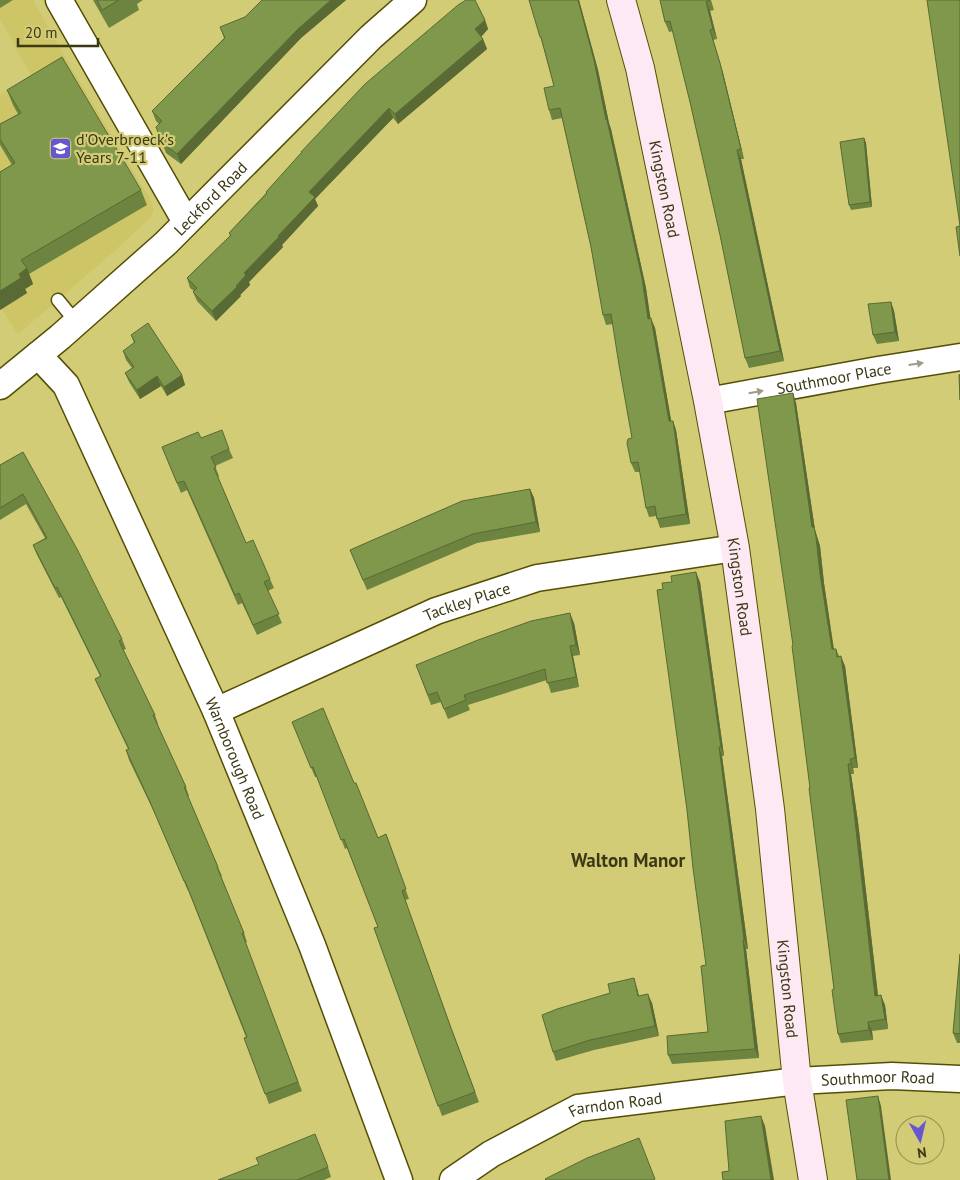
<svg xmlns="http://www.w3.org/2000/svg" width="960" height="1180" font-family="'PT Sans',sans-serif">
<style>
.built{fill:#cdc566}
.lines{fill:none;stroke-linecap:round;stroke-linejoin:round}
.lane-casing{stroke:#554f06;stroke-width:15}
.street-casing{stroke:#554f06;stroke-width:29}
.secondary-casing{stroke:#554f06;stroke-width:30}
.lane{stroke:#fff;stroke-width:12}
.street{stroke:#fff;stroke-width:26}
.secondary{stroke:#fce9f4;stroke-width:28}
.wall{fill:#6d8340}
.shaded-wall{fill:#596a34}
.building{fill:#7f984b;stroke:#596a34}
.oneway{fill:#9d9c8a}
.labels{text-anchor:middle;stroke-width:4.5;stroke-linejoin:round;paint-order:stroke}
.poi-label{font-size:16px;fill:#3b3814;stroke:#d3cc77;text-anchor:start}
.street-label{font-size:16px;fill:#3b3814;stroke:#d3cc77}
.quarter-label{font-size:19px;font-weight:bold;fill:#3b3814;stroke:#d3cc77}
</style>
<rect width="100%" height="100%" fill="#d3cc77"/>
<path class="built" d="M0,0H33L64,55L151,201L154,210L151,217L111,254L58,300L18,334L0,307V95L31,75L0,19Z"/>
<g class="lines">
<defs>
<path id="lane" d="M58,300L76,322"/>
<g id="street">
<path d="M59,0L186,222"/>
<path id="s1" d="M38,355L66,385L216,711L312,945L399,1180"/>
<path id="s2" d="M0,386L60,337L166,243L371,37L413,0"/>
<path id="s3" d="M708,401L878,370L960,357"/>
<path id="s4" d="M216,711L436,611L537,578L735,548"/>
<path id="s5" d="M453,1180L491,1154L578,1108L797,1081L892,1076L960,1079"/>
</g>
<g id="secondary">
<path id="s6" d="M621,0L640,68L708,401L735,548L770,809L797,1081L813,1180"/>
</g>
</defs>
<use href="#lane" class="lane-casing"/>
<use href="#street" class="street-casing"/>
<use href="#secondary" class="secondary-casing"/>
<use href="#lane" class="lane"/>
<use href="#street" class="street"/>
<use href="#secondary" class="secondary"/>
</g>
<path class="wall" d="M0,0H13L0,8Z
M93,0H143L137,4L139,10L109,28Z
M262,0H346L301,38L181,164L166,153L156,127L159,124L156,121L152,111L224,38L220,27L245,17Z
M529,0H579L598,70L609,123L611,129L646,288L650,318L655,328L671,421H673L676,430L690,524L660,528L656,516L649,517L646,508L640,472H635L631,463L632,438L613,324L606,325L603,315L591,247L562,118L552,120L549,110L554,86L543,46Z
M660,0H711L714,10L710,11L717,39L713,40L723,73L744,159H741L784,361L749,368L745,358L720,235L690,102L673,31L669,32L665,22Z
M485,20L488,29L481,37L483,39L487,49L398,124L393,118L315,199L318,206L282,245L283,247L249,282L250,285L240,295L241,296L216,321L197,301L193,292L194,291L190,288L187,278L230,236L229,233L266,193V192Z
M7,90L141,190L147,205L29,274L33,284L25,289L27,293L0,310V172L12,165L0,145V124L18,114L13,105Z
M864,138L866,143L872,207L851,210L849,205Z
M891,302L894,311L899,341L877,344L873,335Z
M131,335L182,375L185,385L167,396L161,386L140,399L129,382L125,373L132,368L126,360L123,351L134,343Z
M793,393L796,403L815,530L820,546L824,583L834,649H836L839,656L845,666L858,768H853L854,774H851L858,822L878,995L885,1005L888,1029L872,1031L873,1040L841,1043L838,1034L834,989L793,645Z
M201,438L229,449L233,458L215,466L219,476L218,477L246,543L270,579L274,588L268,591L282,623L257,635L242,603L238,605L187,490L181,493L162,447Z
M23,452L122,639L126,649L123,650L155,715L158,724L157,725L186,787L189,796L188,797L218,867L222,876L221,877L244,933L247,942L245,943L302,1091L269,1104L244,1038L246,1037L188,890V891L154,812L129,760L126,750L128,749L99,688L95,679L100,676L61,597L59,598L37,555L33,545L45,538L26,504L0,520V465Z
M530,489L534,498L540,532L477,543L367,590L350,550Z
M700,582L724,756H722L748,949H746L759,1058L672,1064L668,1055L708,1032L706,965Z
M574,623L580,655L573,656L579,687L551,693L547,680L468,705L470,710L448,719L441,702L431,705L416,665Z
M292,722L354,783L378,838L386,834L409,899L405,900L452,1030L479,1102L442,1116L374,928L378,927L347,848L345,849L317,777H315Z
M960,954V1043H957L953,1033Z
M637,988L639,996L652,1003L659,1036L594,1050L556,1061L553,1052L610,993Z
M328,1167L331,1177L324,1180H218Z"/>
<path class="shaded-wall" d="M331,0H346L301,38L181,164L177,154L298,29Z
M578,0H579L598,70L609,123L611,129L646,288L652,328L648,319L606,120Z
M706,2L710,11L717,39L713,29Z
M485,20L488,29L479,39L475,29Z
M710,30L723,73L744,159L741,149Z
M483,39L487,49L398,124L395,114Z
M389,108L393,118L315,199L318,206L282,245L283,247L249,282L250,285L240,295L241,296L216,321L212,311L236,286L244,273L278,236L309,192Z
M864,138L866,143L872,207L870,202Z
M737,150L741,159L784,361L780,351Z
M27,268L33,284L25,289L27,293L0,310V291L19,274Z
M891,302L894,311L899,341L895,332Z
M651,318L655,328L673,431L669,421Z
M182,375L185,385L167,396L164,387Z
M157,376L161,386L140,399L137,390Z
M793,393L796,403L815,530L820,546L824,583L835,659L832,649L812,527Z
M673,421L676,430L690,524L686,514Z
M530,489L534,498L540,532L536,522Z
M696,572L700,582L724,756L721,747Z
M570,613L574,623L580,655L576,645Z
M570,646L573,656L579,687L576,677Z
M841,656L845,666L858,768L855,758Z
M719,747L722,756L748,949L744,939Z
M850,759L853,768L854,774L851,764Z
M848,764L851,774L858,822L879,1005L875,996Z
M743,940L746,949L759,1058L755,1049Z
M634,978L637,988L641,1006L638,996Z
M648,994L652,1003L659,1036L655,1026Z
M881,995L885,1005L888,1029L885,1019Z
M868,1022L872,1031L873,1040L869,1030Z
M878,1096L881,1106L891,1180H889Z
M761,1116L765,1126L774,1180H771Z"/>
<path class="building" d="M97,0H119L102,10Z
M262,0H331L298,29L177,154L162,143L156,127L162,121L152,111L225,38L220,27L245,17Z
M466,0H475L485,20L475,29L483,39L395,114L389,108L309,192L315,197L278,236L279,237L244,273L246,275L236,286L237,287L212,311L193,292L197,288L187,278L231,235L229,233L267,193L266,192L302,152H301L365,84L458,5Z
M529,0H578L594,60L606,120H607L642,278L648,319L651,318L669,421H673L686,514L657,519L655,506L646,508L638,462L631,463L627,443L628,439L632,438L619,365L611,314L603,315L591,247L560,108L549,110L544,88L554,86L541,37H540Z
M660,0H710L706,2L713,29L710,30L720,63L741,149L737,150L780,351L745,358L720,235L690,102L670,21L665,22Z
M927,0H960V256L956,227L960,226Z
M62,57L141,190L21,260L27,268L19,274L21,278L0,291V172L15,163L0,139V124L21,113L7,90Z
M864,138L870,202L849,205L840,142Z
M891,302L895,332L873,335L868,304Z
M148,323L182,375L164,387L157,376L137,390L125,373L134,367L123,351L135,342L131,335Z
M960,374V400L959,375Z
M793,393L812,527H814L816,537L820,574L832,649H836L837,657L841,656L855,758L850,759L851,764H848L854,812L875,996L881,995L885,1019L868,1022L869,1030L838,1034L832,990L834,989L809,788H810L792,646L793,645L757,399Z
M222,430L229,449L211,457L216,467L214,468L246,543L253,540L270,579L264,582L279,614L253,625L239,593L235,595L184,481L177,483L162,447L198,432L201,438Z
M23,452L77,549L122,639L119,641L155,715H153L186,787H184L218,867H217L244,933H242L298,1082L265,1094L244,1038L247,1037L185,881H184L150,802L126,750L129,749L95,679L101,676L57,587L55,588L33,545L47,538L23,494L0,508V465Z
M530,489L536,522L473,534L363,580L350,550L462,501Z
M696,572L721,747H719L744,939L743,940L755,1049L668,1055L667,1036L708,1032L701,966L706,965L693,868L687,810L657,590L663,589L662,583L672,582L671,576Z
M570,613L576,645L570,646L576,677L547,683L545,669L464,695L466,700L444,709L437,692L428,695L416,665L478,640L531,621Z
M323,708L354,783H356L378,838L386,834L406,889L402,891L451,1028L475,1092L438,1106L374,928L378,927L344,839L341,840L313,767L311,768L292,722Z
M960,954V1034L953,1033Z
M634,978L638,996L648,994L655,1026L590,1040L553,1052L542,1015L557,1009L610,993L608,984Z
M878,1096L889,1180H857L846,1100Z
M761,1116L771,1180H723L722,1172L729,1171L725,1121Z
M315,1134L328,1167L297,1180H218L259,1164L256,1158Z
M639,1138L655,1179L653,1180H546L545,1179L587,1158Z"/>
<defs><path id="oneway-solid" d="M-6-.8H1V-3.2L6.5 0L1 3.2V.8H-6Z" transform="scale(1.25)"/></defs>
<g class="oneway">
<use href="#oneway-solid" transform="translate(916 364) rotate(-8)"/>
<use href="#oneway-solid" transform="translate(756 392) rotate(-10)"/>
</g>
<defs>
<symbol id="school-square" viewBox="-11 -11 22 22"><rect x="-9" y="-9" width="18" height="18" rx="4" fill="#6657d0" stroke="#d3cc77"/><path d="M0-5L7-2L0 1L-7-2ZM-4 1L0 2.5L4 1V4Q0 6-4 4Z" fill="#fff"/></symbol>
</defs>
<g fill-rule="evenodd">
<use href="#school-square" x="48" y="136" width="25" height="25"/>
</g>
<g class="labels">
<g class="poi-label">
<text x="76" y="145">d'Overbroeck's<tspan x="76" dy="18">Years 7-11</tspan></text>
</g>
<g class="street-label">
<text dy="6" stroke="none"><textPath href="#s6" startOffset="194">Kingston Road</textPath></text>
<text dy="6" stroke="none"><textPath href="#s2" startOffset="282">Leckford Road</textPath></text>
<text dy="6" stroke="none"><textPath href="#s3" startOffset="128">Southmoor Place</textPath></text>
<text dy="6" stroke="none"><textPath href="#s6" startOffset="599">Kingston Road</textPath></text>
<text dy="6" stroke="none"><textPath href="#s4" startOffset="274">Tackley Place</textPath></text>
<text dy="6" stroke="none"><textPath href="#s1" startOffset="451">Warnborough Road</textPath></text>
<text dy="6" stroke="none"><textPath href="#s6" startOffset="1004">Kingston Road</textPath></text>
<text dy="6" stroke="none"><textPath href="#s5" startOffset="446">Southmoor Road</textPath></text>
<text dy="6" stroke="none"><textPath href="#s5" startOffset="182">Farndon Road</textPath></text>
</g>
<g class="quarter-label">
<text x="628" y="867">Walton Manor</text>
</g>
</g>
<g transform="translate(920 1140) rotate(172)"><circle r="24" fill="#d3cc77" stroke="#96914f"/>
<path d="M0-4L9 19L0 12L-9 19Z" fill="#6657d0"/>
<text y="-8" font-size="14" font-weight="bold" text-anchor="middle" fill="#3b3814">N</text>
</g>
<path d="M18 38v8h80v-8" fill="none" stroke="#3b3814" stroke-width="2.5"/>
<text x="25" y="38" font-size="15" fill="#3b3814" stroke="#d3cc77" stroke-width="4" paint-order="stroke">20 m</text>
</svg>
